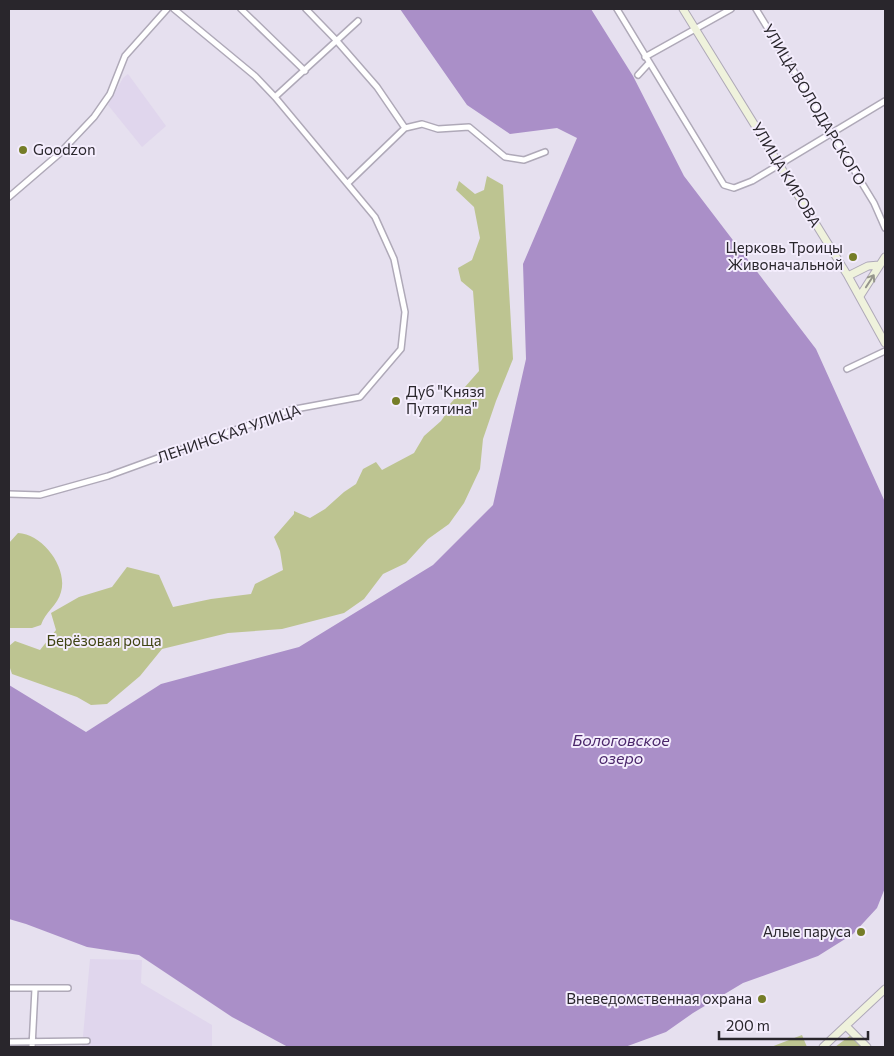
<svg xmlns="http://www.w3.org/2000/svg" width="894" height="1056" font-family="Commissioner,sans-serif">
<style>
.built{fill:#e0d6ed}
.green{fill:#bdc491}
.water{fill:#aa8fc8}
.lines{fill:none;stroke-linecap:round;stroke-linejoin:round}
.street-casing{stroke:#afa9b8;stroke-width:8}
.secondary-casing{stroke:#afa9b8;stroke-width:9}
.street{stroke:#fff;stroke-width:5}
.secondary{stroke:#eff2dc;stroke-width:7}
.oneway{stroke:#96968d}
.poi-dot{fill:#757d28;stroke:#f4edfd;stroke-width:2}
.labels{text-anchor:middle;stroke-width:4;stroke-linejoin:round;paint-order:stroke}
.street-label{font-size:15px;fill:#29262c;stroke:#f4edfd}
.poi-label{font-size:15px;fill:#29262c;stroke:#f4edfd;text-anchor:end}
.park-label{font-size:15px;fill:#404413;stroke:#f4edfd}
.water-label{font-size:16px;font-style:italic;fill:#4b276b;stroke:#f4edfd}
</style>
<rect width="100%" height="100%" fill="#e6e0ef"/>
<path class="built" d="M128,74L166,126L142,147L108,105L123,78Z
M90,959L142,960L141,983L212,1025V1047H82Z"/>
<path class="green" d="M487,176L503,185L513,359L496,401L483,439L480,469L464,503L449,524L428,539L406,563L383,574L364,599L344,613L282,629L228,633L162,649L140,676L107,704L91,705L77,697L12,674L9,665V646L15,641L40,650L56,630L51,613L79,597L112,587L127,567L159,575L173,607L211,599L251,594L255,584L283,570L280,551L274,537L294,514V511L310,518L325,509L344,492L356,484L363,469L376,462L382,470L414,453L424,436L441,421L450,408V404L479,371L473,291L461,281L458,268L472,260L480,238L474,207L456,190L459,181L475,194L484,190Z
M18,533C43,534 68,568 61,592C58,605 45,612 41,625L32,628H9V543Z
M802,1035L807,1047H771Z
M851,1035L862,1047H835Z"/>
<path class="water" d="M400,9H591L633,76L684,176L816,349L885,502V888L877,908L853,934L818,956L743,983L693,1013L666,1032L625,1047H288L232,1017L139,955L87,947L26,924L9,919V685L86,732L161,684L299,647L433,565L493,505L526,359L523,264L577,138L557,128L510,134L467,105Z"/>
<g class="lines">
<defs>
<path id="street" d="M241,9L305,71
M306,9L336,40L377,87L405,128
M617,9L724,185L734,188L752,181L885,101
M756,9L874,203L885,228
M645,57L731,9
M638,75L649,63
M275,97L358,21
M348,183L405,128L422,124L438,129L469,127L505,157L524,160L545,152
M9,197L59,154L94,117L110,94L125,56L167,9
M847,369L885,351
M9,494L40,495L108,476L290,410L360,397L401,349L405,312L394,259L375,217L275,97L255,76L174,9
M9,988H68
M9,1042L87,1041
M32,1047L35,989"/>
<path id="secondary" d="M683,9L848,276L885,343
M848,276L868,266L879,265
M860,296L885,257
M847,1027L867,1047
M823,1047L885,989"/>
</defs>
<use href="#street" class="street-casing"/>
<use href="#secondary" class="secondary-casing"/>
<use href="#street" class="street"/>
<use href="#secondary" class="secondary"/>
</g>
<defs><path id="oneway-shaft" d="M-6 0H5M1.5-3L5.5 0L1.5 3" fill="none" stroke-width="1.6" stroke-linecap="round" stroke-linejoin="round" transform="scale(1.25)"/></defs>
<use class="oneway" href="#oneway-shaft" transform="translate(870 281) rotate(-57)"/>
<g class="poi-dot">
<circle cx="23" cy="150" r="5"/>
<circle cx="853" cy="257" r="5"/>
<circle cx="396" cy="401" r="5"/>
<circle cx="861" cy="932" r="5"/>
<circle cx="762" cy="999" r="5"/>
</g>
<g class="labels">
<g class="street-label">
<text transform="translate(814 105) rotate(59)" y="5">УЛИЦА ВОЛОДАРСКОГО</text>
<text transform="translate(786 175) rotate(59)" y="5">УЛИЦА КИРОВА</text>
<text transform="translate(229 434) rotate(-19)" y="5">ЛЕНИНСКАЯ УЛИЦА</text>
</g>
<g class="poi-label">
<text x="33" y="155" text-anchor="start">Goodzon</text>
<text x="843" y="253">Церковь Троицы<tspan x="843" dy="17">Живоначальной</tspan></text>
<text x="406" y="397" text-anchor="start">Дуб "Князя<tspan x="406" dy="17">Путятина"</tspan></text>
<text x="851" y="937">Алые паруса</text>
<text x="752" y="1004">Вневедомственная охрана</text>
</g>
<g class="park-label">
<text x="104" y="646">Берёзовая роща</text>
</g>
<g class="water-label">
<text x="621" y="746">Бологовское<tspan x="621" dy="18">озеро</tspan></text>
</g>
</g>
<rect width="894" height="1056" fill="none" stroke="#29262c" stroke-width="20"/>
<path d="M719 1031v8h149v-8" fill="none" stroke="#29262c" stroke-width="2.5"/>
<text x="726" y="1031" font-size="15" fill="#29262c" stroke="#f4edfd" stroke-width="4" paint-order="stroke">200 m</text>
</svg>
